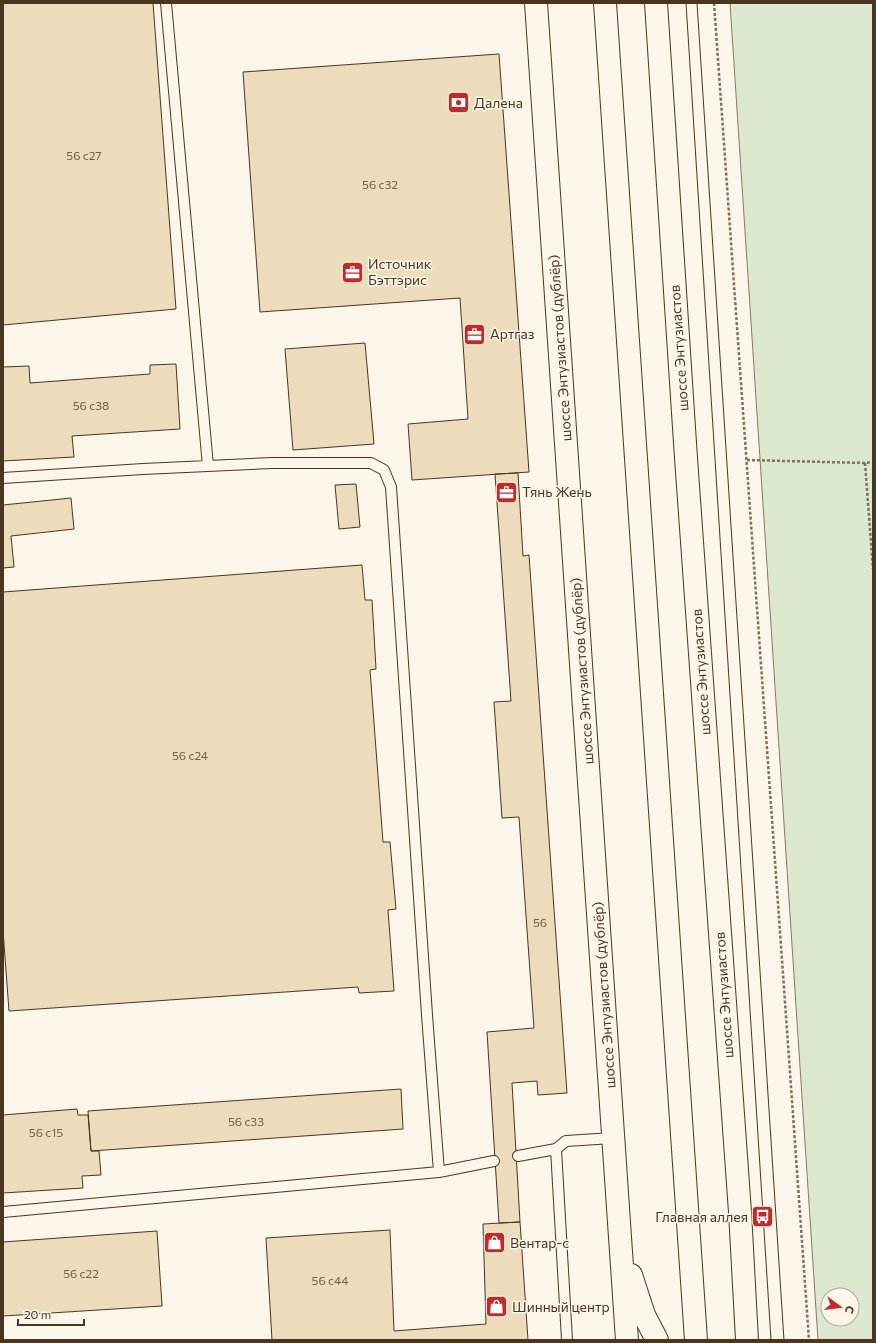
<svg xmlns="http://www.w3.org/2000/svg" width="876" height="1343" font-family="Commissioner,sans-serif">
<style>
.green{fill:#dce7d0;stroke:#887966;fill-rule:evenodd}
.building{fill:#ecdcbc;stroke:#4a3520}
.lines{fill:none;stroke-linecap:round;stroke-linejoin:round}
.lane-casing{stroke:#4a3520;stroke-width:12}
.secondary-casing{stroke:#4a3520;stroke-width:24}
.primary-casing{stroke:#4a3520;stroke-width:24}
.path{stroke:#7f6f5c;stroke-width:2.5;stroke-dasharray:3 2;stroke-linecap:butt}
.lane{stroke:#fbf6e9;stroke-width:10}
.secondary{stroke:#fbf6e9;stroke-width:22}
.primary{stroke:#fbf6e9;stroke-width:22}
.tram{stroke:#4a3520;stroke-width:1}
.labels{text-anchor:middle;stroke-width:3;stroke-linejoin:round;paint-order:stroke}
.number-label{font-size:12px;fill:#725f47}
.poi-label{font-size:14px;fill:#4a3520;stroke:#fbf6e9;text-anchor:start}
.street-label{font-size:14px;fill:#4a3520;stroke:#fbf6e9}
</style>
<rect width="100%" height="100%" fill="#fbf6e9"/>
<path class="green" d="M730,3H873V1340H818ZM828,1295H852V1319H828Z"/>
<path class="building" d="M3,3H153L176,309L3,325Z
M499,54L529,472L412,480L408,424L468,419L460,298L260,312L243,72Z
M365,343L374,444L293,450L285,349Z
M176,364L180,429L72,436L74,457L3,461V367L29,366L30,383L150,374V365Z
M518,473L523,556L529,555L567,1093L538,1095L537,1081L512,1083L520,1222L499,1223L487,1032L534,1028L519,817L502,818L494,702L511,701L495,474Z
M356,484L360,527L339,529L335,485Z
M71,498L74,529L11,536L14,567L3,568V505Z
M362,565L365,600H372L376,669L370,670L383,842H390L396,909L388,910L394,991L359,993L358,987L9,1011L3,931V592Z
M401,1089L403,1129L91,1151L88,1111Z
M77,1109L78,1115H88L91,1151H99L101,1175L82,1176L83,1188L3,1193V1115Z
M520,1222L528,1340H272L266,1238L390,1230L394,1331L486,1324L483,1224Z
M157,1231L162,1306L3,1316V1242Z"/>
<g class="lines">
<defs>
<path id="lane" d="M166,3L208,466
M3,478L143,469L272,463H371L384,470L391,487L427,1015L439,1172
M518,1156L556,1149
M3,1212L439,1172L494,1161
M567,1340L556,1149L566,1141L613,1138"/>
<path id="secondary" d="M536,3L627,1340
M631,1275L644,1315L657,1340"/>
<path id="primary" d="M605,3L696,1340
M656,3L686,458L740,1212L747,1340"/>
</defs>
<use href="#lane" class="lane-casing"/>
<use href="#secondary" class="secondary-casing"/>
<use href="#primary" class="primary-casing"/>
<path class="path" d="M714,3L809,1340
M747,460L865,463L873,462
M865,463L873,569"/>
<use href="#lane" class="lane"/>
<use href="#secondary" class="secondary"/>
<use href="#primary" class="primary"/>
<path class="tram" d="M686,3L771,1340
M697,3L784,1340"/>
</g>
<defs>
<symbol id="bank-square" viewBox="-11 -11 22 22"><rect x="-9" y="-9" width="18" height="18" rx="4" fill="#c62828" stroke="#fbf6e9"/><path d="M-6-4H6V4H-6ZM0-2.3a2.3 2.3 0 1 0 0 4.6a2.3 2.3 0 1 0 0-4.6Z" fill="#fff"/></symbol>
<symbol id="office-square" viewBox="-11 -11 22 22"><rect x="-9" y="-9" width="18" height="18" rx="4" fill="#c62828" stroke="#fbf6e9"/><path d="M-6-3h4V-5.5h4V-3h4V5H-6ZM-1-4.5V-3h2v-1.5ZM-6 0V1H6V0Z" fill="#fff"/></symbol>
<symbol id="bus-square" viewBox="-11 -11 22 22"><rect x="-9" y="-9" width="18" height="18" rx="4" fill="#c62828" stroke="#fbf6e9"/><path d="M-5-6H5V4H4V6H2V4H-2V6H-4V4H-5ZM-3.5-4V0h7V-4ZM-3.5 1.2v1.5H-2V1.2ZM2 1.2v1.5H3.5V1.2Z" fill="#fff"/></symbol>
<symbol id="shop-square" viewBox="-11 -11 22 22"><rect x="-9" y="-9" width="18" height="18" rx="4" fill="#c62828" stroke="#fbf6e9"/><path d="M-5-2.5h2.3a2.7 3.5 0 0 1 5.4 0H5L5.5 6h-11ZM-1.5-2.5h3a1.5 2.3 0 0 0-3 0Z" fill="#fff"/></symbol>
</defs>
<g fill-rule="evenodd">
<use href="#bank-square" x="446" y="90" width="25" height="25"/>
<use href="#office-square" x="340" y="260" width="25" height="25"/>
<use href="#office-square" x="462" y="322" width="25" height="25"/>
<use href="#office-square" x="494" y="480" width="25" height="25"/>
<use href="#bus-square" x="750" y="1204" width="25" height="25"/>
<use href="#shop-square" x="482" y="1230" width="25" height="25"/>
<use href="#shop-square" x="484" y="1294" width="25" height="25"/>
</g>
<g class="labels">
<g class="number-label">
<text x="84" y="160">56 с27</text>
<text x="380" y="189">56 с32</text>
<text x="91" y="410">56 с38</text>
<text x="190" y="760">56 с24</text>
<text x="540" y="927">56</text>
<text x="246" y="1126">56 с33</text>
<text x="46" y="1137">56 с15</text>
<text x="81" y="1278">56 с22</text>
<text x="330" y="1285">56 с44</text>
</g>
<g class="poi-label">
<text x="474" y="108">Далена</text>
<text x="368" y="269">Источник<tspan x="368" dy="16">Бэттэрис</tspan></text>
<text x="490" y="339">Артгаз</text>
<text x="522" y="497">Тянь Жень</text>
<text x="748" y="1222" text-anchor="end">Главная аллея</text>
<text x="510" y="1248">Вентар-с</text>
<text x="512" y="1312">Шинный центр</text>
</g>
<g class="street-label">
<text transform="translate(560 348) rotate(-94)" y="5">шоссе Энтузиастов (дублёр)</text>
<text transform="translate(679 348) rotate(-94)" y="5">шоссе Энтузиастов</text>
<text transform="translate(582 671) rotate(-94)" y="5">шоссе Энтузиастов (дублёр)</text>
<text transform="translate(701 672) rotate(-94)" y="5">шоссе Энтузиастов</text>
<text transform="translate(604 995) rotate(-94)" y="5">шоссе Энтузиастов (дублёр)</text>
<text transform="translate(724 995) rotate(-94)" y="5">шоссе Энтузиастов</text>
</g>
</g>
<rect width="876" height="1343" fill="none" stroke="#4a3520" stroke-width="8"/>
<g transform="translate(840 1307) rotate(105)"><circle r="19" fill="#fbf6e9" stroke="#b4a999"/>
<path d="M0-3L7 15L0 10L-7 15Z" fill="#c62828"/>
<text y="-6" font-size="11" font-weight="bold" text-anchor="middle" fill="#4a3520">С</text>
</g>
<path d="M18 1319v6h66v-6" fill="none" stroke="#4a3520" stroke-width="2"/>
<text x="24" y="1319" font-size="12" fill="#4a3520" stroke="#fbf6e9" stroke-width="3" paint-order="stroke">20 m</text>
</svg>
